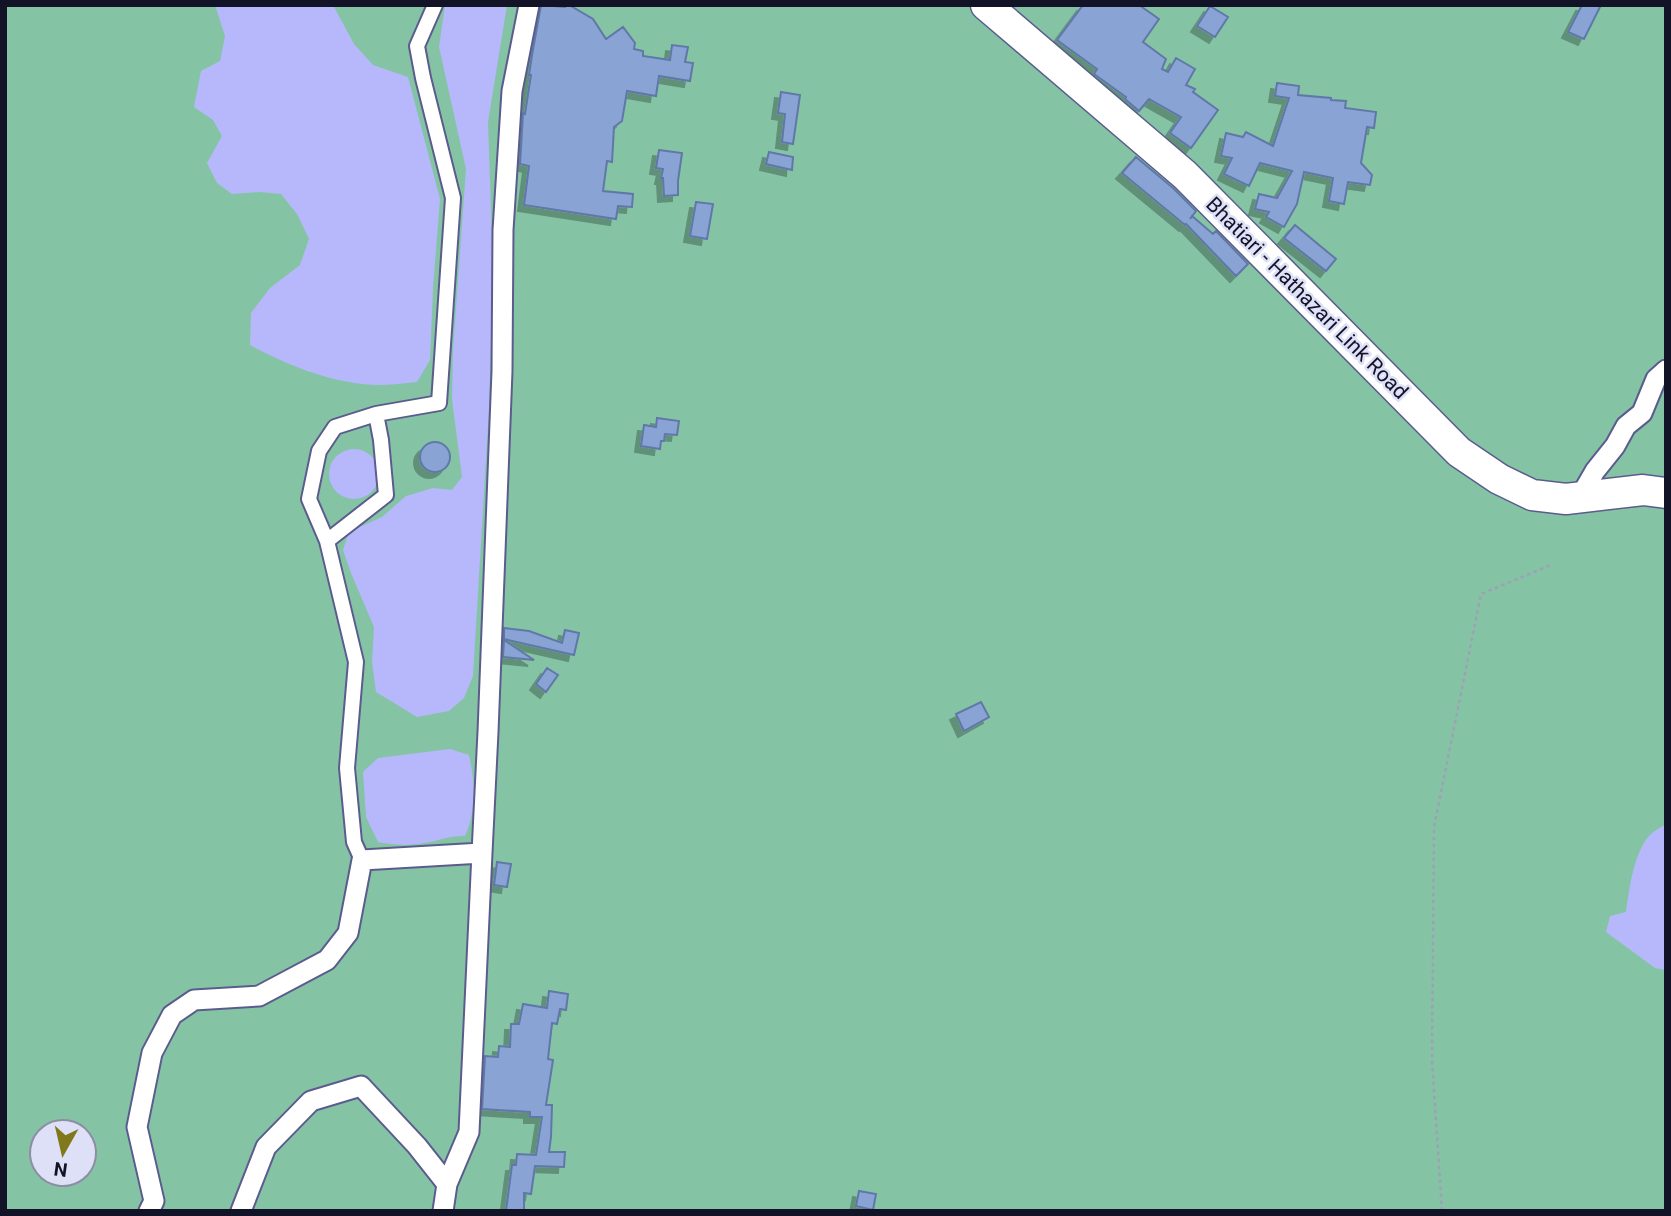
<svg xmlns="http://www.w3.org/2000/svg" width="1671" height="1216" font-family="Roboto,sans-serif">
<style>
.green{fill:#84c4a5;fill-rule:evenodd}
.water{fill:#b6b8fb}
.building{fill:#89a3d5;stroke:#6078a7;stroke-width:2;filter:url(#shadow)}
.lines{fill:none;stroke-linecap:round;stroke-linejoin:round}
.pedestrian-casing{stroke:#5b5c8d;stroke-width:18}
.minor-casing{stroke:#5b5c8d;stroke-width:23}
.primary-casing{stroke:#5b5c8d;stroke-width:33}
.path{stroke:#9fa0b6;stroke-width:2.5;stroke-dasharray:3.5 3.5;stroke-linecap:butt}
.pedestrian{stroke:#fff;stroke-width:14}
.minor{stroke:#fff;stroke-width:19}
.primary{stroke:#fff;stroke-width:30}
.labels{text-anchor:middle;stroke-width:5;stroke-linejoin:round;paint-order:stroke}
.street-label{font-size:21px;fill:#131327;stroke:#dee0f7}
</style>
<defs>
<filter id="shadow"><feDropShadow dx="-6" dy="6" stdDeviation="0" flood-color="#0004"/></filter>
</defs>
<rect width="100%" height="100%" fill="#dee0f7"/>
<path class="green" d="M5,5H1666V1211H5ZM42,1132H84V1174H42Z"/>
<path class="water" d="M215,5H333L354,44L373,65L408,77L440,199L433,288L430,360L417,382C404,383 391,385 379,385C334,384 289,366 250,345L251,313L270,288L300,265L309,239L297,214L281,194L260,192L232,194L217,183L207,163L222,136L213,120L194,107L201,71L220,61L225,36Z
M445,5H507L488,122L493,271L489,409L473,676L464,698L449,711L417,717L376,692L372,662L374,627L351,573L343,550L349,532L382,517L406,496L433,488L452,490L462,477L452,399L453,351L466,169L439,47Z
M329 474a25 25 0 1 1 50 0a25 25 0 1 1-50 0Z
M450,749L469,755C475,783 477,809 465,836C451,835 438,841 424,843C408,846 394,845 378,842L366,817L363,772L378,758Z
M1666,824V970L1655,968L1606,932L1610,916L1626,912C1629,890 1634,849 1652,833C1656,830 1661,827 1666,824Z"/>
<path class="building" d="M541,5L565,7L566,5H569L593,19L606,39L623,27L635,43L634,49L643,51V56L670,60L672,45L688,47L685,62L693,63L690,81L659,76L656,96L627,91L622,121L614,127L612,162L607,161L603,191L633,194L632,207L618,206L616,219L524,205L529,166L520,164L523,113L525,114L531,75H529L532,55Z
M1083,5H1139L1159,19L1143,42L1166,59L1162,69L1168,72L1176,58L1195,69L1186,85L1195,89L1193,92L1218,110L1191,148L1170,133L1181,117L1149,99L1139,111L1125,99L1126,97L1094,74L1097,69L1057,40Z
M1582,5H1601L1584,39L1568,32Z
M1210,6L1228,17L1215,37L1197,26Z
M1277,83L1299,86L1298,95L1331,98V100L1346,101L1345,108L1376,112L1374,128L1367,127L1361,163L1372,175L1370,185L1348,182L1344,204L1329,201L1333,178L1304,172L1297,204L1284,227L1266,217L1269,212L1255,209L1259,194L1277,198L1292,171L1260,163L1249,186L1224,174L1232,158L1221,156L1226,133L1243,137L1246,132L1273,146L1289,98L1275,96Z
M781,92L800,95L793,144L782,142L785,114L778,113Z
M659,150L682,153L678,181V195L664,196L663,178H661L663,169L656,168Z
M769,152L793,157L792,170L766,164Z
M1136,157L1173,188L1196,211L1190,219L1192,216L1213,234L1216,231L1248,264L1236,276L1186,224L1185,225L1122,173Z
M696,202L713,204L707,239L690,236Z
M1295,225L1336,259L1326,271L1284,238Z
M657,418L679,421L677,435L665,434L664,441H661L660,449L641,446L644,425L656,427Z
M420 457a15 15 0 1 1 30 0a15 15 0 1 1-30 0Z
M504,628L529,631L562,643L565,630L579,633L574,655L504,639Z
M504,640L534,660L503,657Z
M547,668L558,675L546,692L536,684Z
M981,702L989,717L964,731L956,714Z
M497,862L511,864L507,887L494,885Z
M549,991L568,994L566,1010L560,1009L557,1024L552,1023L548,1059L553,1060L546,1105H552L551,1137L549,1152H565L564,1167L535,1166L531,1194L524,1193V1211H506L512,1165H516L517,1154L536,1155L542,1117H530V1112L482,1109L485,1056L498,1057L499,1046L510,1047L511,1024H519L523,1004L547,1008Z
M859,1191L876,1194L873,1210L856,1206Z"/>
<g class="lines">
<defs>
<path id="pedestrian" d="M327,541L309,499L319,451L335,427L376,414
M362,860L354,842L347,768L356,662L327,541L386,495L381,440L376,414L439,403L453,198L423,78L417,46L435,5"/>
<path id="minor" d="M1570,497L1584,490L1595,471L1615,446L1626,426L1642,413L1656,379L1666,370
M149,1211L154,1201L137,1127L152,1053L172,1015L194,1000L259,996L327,960L348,933L362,860L482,853L488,732L502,371L503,230L512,91L529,5
M241,1211L266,1147L311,1101L361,1086L417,1146L447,1184L469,1132L482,853
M443,1211L447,1184"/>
<path id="primary" d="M986,5L1185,175L1459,452L1499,479L1532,495L1566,499L1643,490L1666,493"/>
</defs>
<use href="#pedestrian" class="pedestrian-casing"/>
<use href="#minor" class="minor-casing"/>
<use href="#primary" class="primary-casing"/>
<path class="path" d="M1442,1211L1432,1060L1434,827L1481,594L1551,565"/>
<use href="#pedestrian" class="pedestrian"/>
<use href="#minor" class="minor"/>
<use href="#primary" class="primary"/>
</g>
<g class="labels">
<g class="street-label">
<text transform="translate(1307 298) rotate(45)" y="7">Bhatiari - Hathazari Link Road</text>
</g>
</g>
<rect width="1671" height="1216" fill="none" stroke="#131327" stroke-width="14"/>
<g transform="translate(63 1153) rotate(188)"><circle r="33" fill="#dee0f7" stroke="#8d8ea4" stroke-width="2"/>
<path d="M0-5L12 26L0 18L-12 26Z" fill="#81771b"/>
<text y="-10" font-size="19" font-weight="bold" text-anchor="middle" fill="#131327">N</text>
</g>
</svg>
